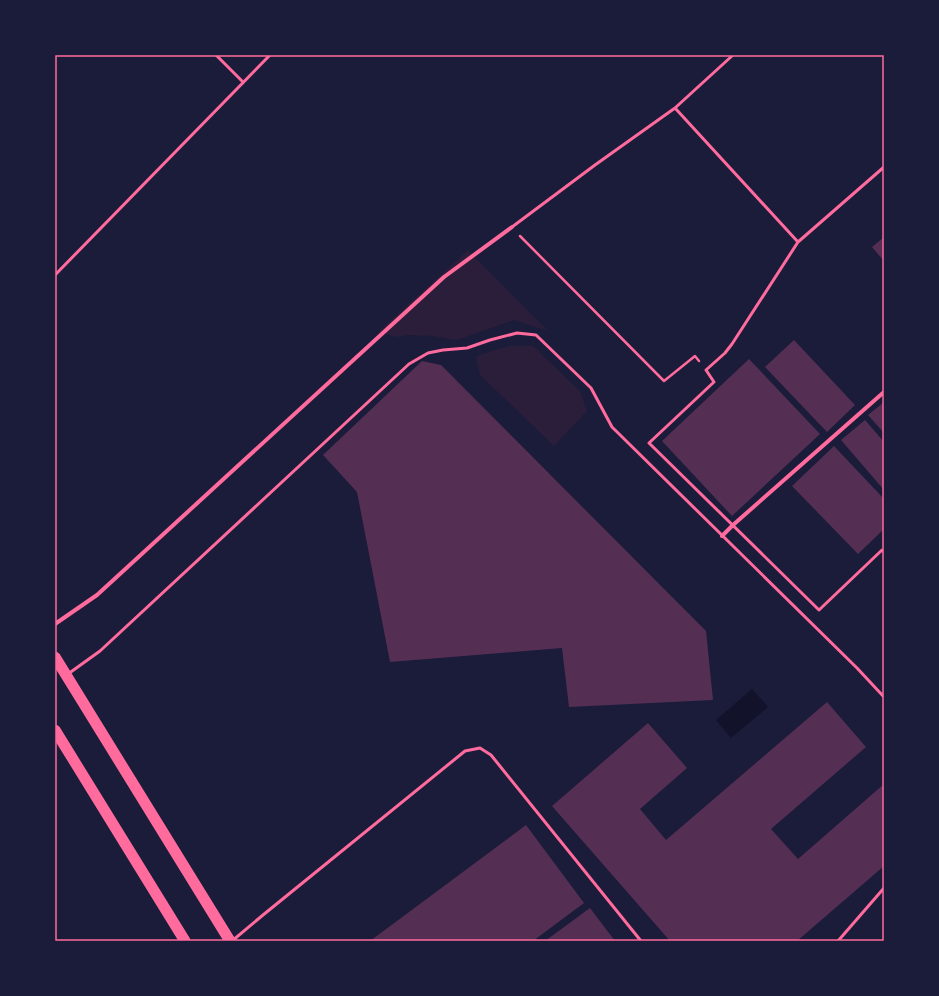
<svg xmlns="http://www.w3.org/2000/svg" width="939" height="996" font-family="'PT Sans Narrow',sans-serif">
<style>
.green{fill:#2a1e3b}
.water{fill:#12122b}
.building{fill:#542f53}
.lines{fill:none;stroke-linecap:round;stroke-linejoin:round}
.path{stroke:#ff6b9d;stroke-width:2.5}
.service{stroke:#ff6b9d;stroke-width:3}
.minor{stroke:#ff6b9d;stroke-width:4}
.trunk{stroke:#ff6b9d;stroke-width:11}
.neatline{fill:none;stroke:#ff6b9d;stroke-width:1.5}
</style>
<rect width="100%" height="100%" fill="#1b1b3a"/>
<path class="green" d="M468,250L548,331L514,320L457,340L432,336L409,335L397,337L378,332Z
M509,346H533L580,391L587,411L554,446L480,375L476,357L488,352Z"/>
<path class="water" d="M752,689L768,707L731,738L716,720Z"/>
<path class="building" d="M884,237V261L872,247Z
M794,340L855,405L827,432L765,367Z
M749,359L820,434L732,516L662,441Z
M422,361L441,365L706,631L713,700L569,707L562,648L390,662L357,492L323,455Z
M884,402V433L868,415Z
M865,420L884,442V490L841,440Z
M834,446L884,499V529L858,554L792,486Z
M827,702L866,747L771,829L798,859L884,784V866L797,941H670L552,806L648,723L687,768L640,809L666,840Z
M526,825L584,903L533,941H370Z
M590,908L615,941H545Z"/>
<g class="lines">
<path class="path" d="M520,236L664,381L695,356L699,361"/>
<path class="service" d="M216,55L243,82
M675,108L798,242L732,344L725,353L706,370L714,382L649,443L819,610L882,550L884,552
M512,227L595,165L675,108L733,55
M798,242L884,167
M55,275L270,55
M68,674L100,651L409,364L428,353L443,350L467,348L490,340L517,333L536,335L591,388L612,427L857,668L884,697
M232,941L263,915L465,751L480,748L491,755L641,941
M838,941L884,888"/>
<path class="minor" d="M722,536L733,525L884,392
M55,624L97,595L444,277L512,227"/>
<path class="trunk" d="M55,657L230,941
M55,730L185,941"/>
</g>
<rect width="939" height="996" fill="none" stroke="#1b1b3a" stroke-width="112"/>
<rect x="56" y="56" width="827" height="884" class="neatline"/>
</svg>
